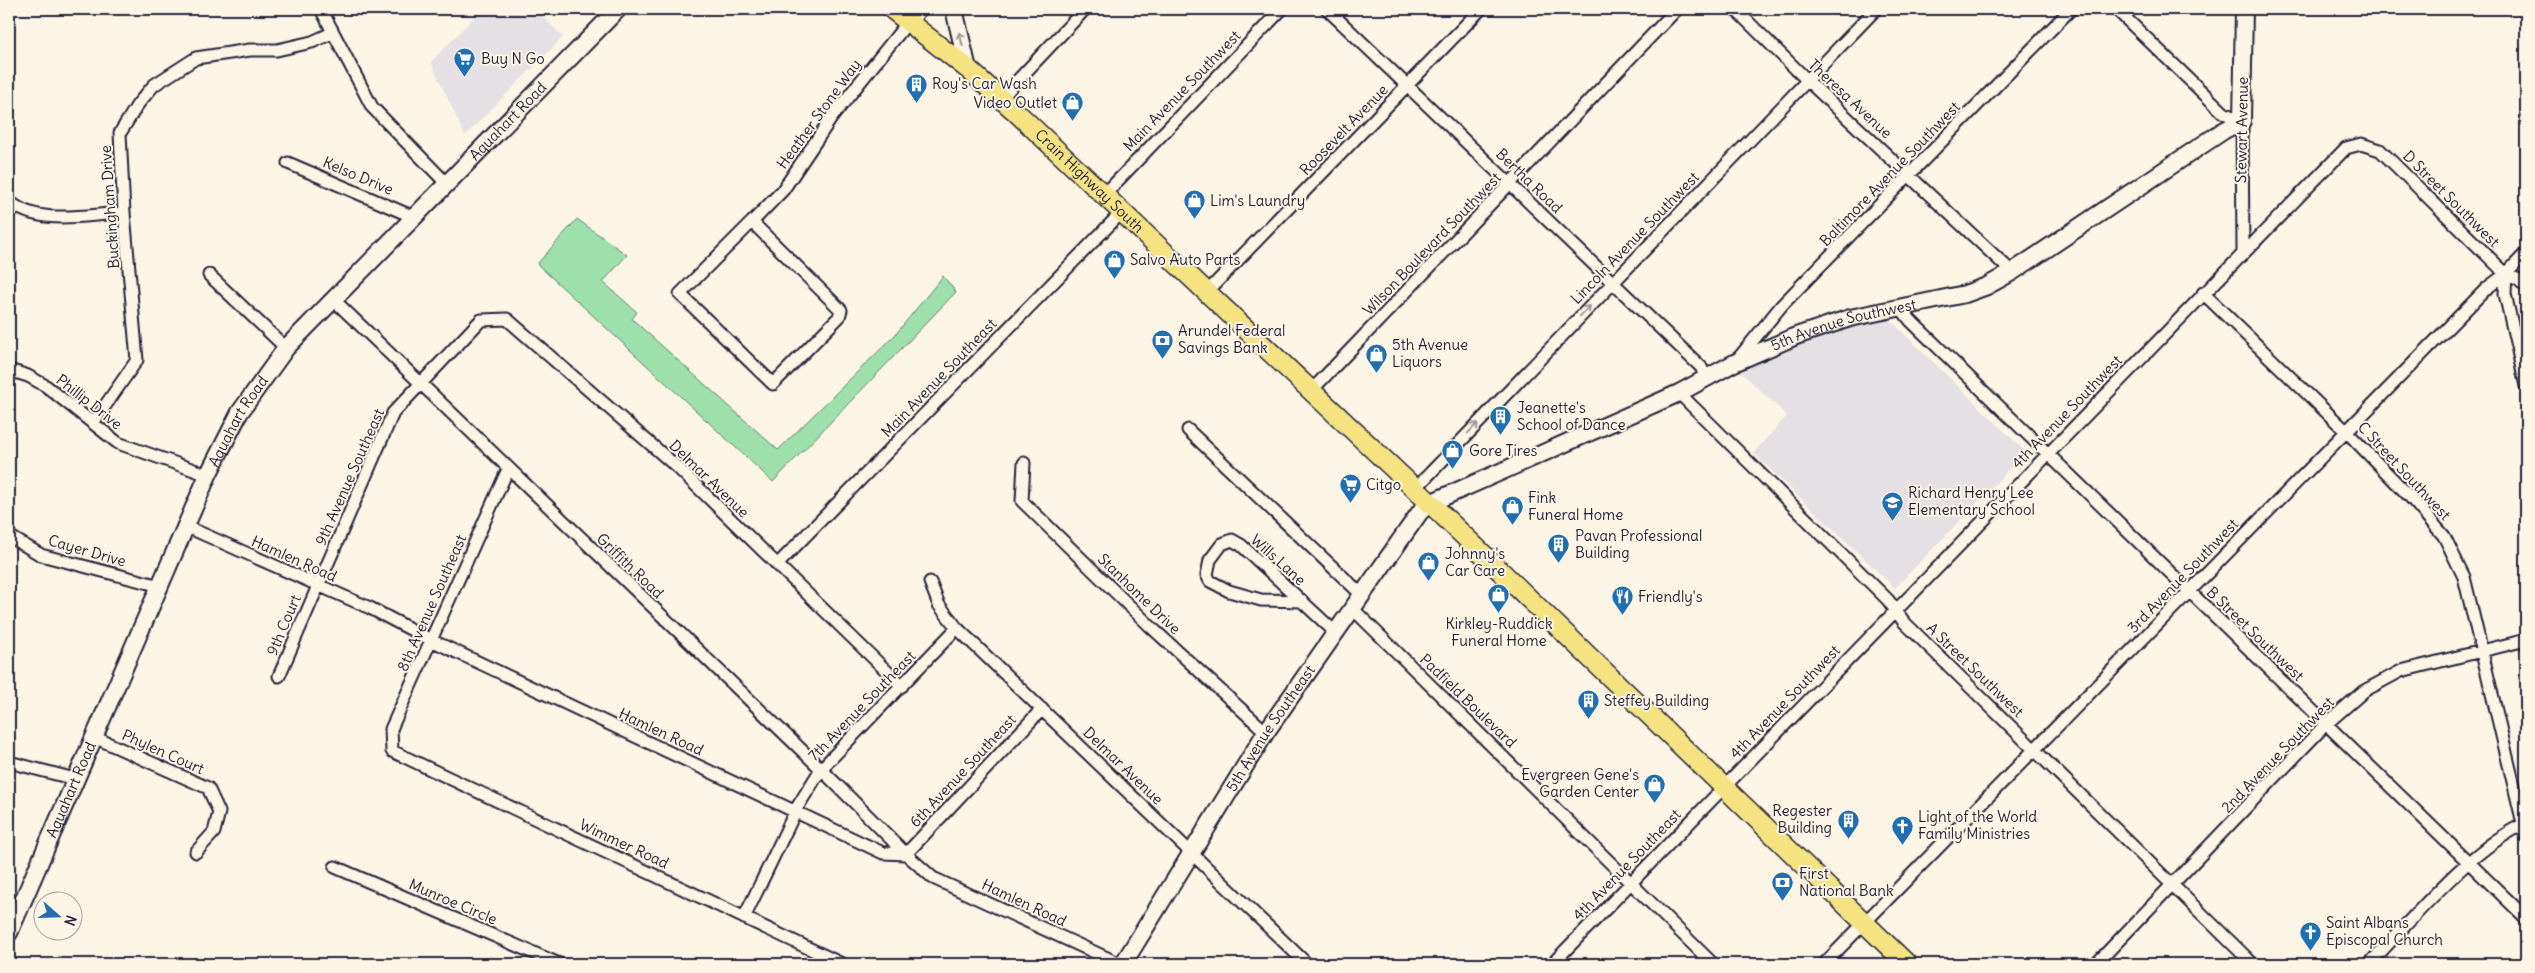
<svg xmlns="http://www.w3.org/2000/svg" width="2535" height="973" font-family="Delius,sans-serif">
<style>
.built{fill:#e5e0e3}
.green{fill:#9de0ab;stroke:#608173}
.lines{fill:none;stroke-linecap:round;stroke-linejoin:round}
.street-casing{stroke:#22223b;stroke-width:15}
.secondary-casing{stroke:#22223b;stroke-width:20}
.primary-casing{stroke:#22223b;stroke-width:22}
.street{stroke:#fcf5e5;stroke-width:11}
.secondary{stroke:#fcf5e5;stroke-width:16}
.primary{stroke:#f5e382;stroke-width:19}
.oneway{stroke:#9a9698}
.labels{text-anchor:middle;stroke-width:4;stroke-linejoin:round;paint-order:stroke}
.poi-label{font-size:15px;fill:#22223b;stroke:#fcf5e5;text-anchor:start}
.street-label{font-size:15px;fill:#22223b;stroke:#fcf5e5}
</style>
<rect width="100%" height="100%" fill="#fcf5e5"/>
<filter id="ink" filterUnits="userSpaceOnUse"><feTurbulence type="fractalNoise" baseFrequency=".02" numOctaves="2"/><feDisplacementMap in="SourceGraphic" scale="10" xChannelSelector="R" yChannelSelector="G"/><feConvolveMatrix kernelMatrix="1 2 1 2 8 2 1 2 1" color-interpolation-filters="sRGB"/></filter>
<g filter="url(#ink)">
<path class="built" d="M482,9H535L563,37L465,136L431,62Z
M1888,318L2026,452L1895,588L1753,453L1787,416L1740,371L1819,334Z"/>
<path class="green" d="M577,219L627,255L603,282L637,312L632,319L778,450L895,335L943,276L956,292L773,482L537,264Z"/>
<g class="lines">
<defs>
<path id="street" d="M321,9L372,107L447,184
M1327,9L1701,367L1706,378
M1735,9L1808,81L2012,272
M2116,9L2224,113L2242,121L2243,252
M1001,98L1085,9
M288,163L416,218
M1104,195L1282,9
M9,201C38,227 89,214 124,213
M752,222L680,294L773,384L839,317L841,310L752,222L783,190L832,117L908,22
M2506,274L2505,294L2526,386
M209,275L286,348
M1207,292L1481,9
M2203,293L2346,431L2412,499L2444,536L2464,577L2526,836
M334,300L816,764L906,854L1042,709
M1900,307L1911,321L2526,918
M1737,360L1782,305L2071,9
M9,370L28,376L46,386L118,443L208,475
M1311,391L1677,9
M1679,393L1888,600L1904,622L2253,964
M93,423L137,360L124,213L120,133L138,104L154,85L196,58L250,50H277L312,42L332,33
M1188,430L1361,594
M1024,463L1022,501L1151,627L1266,732
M508,469L391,729L392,751L842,964
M1415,489L1876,9
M185,526L370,608L431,640L883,853L906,854L933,878L1120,964
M9,536L41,555L160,586
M777,565L1122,212
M930,582L939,605L957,628L1307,964
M1302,601L1261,600L1229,591L1210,581L1207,575L1210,560L1222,544L1232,540L1241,545L1335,632
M1352,608L1713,964
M279,676L393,413L481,320L507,319L677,467L902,686
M94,737L208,788L219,812L214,832L196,852
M9,762L75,779
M335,867L559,964
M744,918L798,806L821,769L957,628
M1552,964L2346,148L2361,144L2380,150L2506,274L2519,280L2526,287
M1824,964L2487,288L2506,274L2526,253
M2096,964L2326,724L2364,691L2401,671L2526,640
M2369,964C2414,918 2468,850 2526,823"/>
<g id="secondary">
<path d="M954,9L968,69"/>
<path d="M908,22L918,9"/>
<path id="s1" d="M9,933L208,475L240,412L286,348L618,9"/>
<path id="s2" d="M1123,964L1266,732L1420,512L1430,503L1679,393L1734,363L1796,336L1850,318L1965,294L1987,286L2012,272L2223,131L2242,121L2244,9"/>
</g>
<g id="primary">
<path id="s3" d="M892,9L968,69L1016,112L1430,503L1907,964"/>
</g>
</defs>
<use href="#street" class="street-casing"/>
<use href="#secondary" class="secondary-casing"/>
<use href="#primary" class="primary-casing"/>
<use href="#street" class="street"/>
<use href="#secondary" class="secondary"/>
<use href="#primary" class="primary"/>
</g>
<defs><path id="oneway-shaft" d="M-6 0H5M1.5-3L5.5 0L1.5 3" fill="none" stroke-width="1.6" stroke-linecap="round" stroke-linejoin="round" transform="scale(1.25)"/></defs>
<g class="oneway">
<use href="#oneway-shaft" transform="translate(961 39) rotate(-103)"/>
<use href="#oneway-shaft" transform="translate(1585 311) rotate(-46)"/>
<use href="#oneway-shaft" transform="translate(1473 428) rotate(-46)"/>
</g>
</g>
<defs>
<symbol id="supermarket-pin" viewBox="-11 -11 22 30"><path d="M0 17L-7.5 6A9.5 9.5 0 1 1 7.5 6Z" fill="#1f6fb2" stroke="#fcf5e5"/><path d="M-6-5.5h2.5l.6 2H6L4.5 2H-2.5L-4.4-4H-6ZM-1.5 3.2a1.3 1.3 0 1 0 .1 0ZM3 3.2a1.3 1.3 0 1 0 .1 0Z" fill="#fff"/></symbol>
<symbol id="building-pin" viewBox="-11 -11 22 30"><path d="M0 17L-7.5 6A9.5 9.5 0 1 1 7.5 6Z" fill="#1f6fb2" stroke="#fcf5e5"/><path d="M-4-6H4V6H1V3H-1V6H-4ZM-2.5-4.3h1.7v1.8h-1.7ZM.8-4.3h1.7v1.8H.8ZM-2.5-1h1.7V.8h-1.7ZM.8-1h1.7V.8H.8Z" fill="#fff"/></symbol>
<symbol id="shop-pin" viewBox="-11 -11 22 30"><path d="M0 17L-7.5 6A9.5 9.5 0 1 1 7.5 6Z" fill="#1f6fb2" stroke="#fcf5e5"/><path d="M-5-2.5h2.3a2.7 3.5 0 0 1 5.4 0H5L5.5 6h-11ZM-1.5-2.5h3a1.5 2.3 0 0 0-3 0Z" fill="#fff"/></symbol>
<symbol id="bank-pin" viewBox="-11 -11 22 30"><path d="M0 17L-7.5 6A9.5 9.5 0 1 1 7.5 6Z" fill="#1f6fb2" stroke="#fcf5e5"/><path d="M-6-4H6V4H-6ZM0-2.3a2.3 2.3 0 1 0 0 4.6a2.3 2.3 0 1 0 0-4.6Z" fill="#fff"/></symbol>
<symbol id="school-pin" viewBox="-11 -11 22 30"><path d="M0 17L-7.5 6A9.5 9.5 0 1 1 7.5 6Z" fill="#1f6fb2" stroke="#fcf5e5"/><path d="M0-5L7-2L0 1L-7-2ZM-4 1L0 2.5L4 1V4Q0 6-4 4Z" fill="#fff"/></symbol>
<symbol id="restaurant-pin" viewBox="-11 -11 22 30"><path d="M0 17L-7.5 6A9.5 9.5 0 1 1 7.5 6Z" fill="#1f6fb2" stroke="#fcf5e5"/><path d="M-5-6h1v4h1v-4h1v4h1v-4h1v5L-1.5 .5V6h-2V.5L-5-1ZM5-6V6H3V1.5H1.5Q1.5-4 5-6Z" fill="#fff"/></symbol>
<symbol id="church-pin" viewBox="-11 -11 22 30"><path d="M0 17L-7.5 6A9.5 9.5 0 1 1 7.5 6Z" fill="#1f6fb2" stroke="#fcf5e5"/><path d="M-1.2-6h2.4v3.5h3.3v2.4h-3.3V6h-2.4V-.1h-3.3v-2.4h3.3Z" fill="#fff"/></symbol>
</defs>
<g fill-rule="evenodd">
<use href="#supermarket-pin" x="452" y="46" width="25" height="34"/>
<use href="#building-pin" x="904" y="72" width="25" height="34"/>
<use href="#shop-pin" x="1060" y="90" width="25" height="34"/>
<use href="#shop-pin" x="1182" y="188" width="25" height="34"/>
<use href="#shop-pin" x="1102" y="248" width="25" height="34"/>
<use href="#bank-pin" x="1150" y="328" width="25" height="34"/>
<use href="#shop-pin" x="1364" y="342" width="25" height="34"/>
<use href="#building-pin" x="1488" y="404" width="25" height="34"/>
<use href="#shop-pin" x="1440" y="438" width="25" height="34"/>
<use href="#supermarket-pin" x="1338" y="472" width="25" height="34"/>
<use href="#school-pin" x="1880" y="490" width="25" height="34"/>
<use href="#shop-pin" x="1500" y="494" width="25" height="34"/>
<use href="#building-pin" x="1546" y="532" width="25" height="34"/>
<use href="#shop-pin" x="1416" y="550" width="25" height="34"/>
<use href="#shop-pin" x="1486" y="582" width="25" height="34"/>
<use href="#restaurant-pin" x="1610" y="584" width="25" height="34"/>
<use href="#building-pin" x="1576" y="688" width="25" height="34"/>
<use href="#shop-pin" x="1642" y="772" width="25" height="34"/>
<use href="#building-pin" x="1836" y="808" width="25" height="34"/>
<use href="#church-pin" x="1890" y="814" width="25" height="34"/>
<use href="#bank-pin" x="1770" y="870" width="25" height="34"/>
<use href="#church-pin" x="2298" y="920" width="25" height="34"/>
</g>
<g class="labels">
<g class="poi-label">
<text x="481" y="64">Buy N Go</text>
<text x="932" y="89">Roy's Car Wash</text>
<text x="1057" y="108" text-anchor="end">Video Outlet</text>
<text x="1210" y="206">Lim's Laundry</text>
<text x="1130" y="265">Salvo Auto Parts</text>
<text x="1178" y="336">Arundel Federal<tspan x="1178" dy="17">Savings Bank</tspan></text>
<text x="1392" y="350">5th Avenue<tspan x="1392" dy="17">Liquors</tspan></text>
<text x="1517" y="413">Jeanette's<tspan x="1517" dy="17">School of Dance</tspan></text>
<text x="1469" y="456">Gore Tires</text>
<text x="1366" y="490">Citgo</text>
<text x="1908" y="498">Richard Henry Lee<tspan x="1908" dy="17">Elementary School</tspan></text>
<text x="1528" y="503">Fink<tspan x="1528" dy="17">Funeral Home</tspan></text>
<text x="1575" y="541">Pavan Professional<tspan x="1575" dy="17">Building</tspan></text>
<text x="1445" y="559">Johnny's<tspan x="1445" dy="17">Car Care</tspan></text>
<text x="1638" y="602">Friendly's</text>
<text x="1499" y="629" text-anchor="middle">Kirkley-Ruddick<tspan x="1499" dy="17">Funeral Home</tspan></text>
<text x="1604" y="706">Steffey Building</text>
<text x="1639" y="780" text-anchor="end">Evergreen Gene's<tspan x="1639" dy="17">Garden Center</tspan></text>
<text x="1832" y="816" text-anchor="end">Regester<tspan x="1832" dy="17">Building</tspan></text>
<text x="1918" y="822">Light of the World<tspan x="1918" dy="17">Family Ministries</tspan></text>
<text x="1799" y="879">First<tspan x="1799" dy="17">National Bank</tspan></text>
<text x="2326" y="928">Saint Albans<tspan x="2326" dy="17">Episcopal Church</tspan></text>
</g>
<g class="street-label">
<text transform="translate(1182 91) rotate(-46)" y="5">Main Avenue Southwest</text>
<text transform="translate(1850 99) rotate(43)" y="5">Theresa Avenue</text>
<text transform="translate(819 114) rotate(-54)" y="5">Heather Stone Way</text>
<text dy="5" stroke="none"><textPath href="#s1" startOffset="966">Aquahart Road</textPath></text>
<text transform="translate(1344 130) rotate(-46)" y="5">Roosevelt Avenue</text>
<text transform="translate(2242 130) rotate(-89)" y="5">Stewart Avenue</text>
<text transform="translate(1890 174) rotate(-46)" y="5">Baltimore Avenue Southwest</text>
<text transform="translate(358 176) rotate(23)" y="5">Kelso Drive</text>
<text dy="5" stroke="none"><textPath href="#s3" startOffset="262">Crain Highway South</textPath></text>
<text transform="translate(1529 181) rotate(44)" y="5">Bertha Road</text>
<text transform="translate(2451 199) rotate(45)" y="5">D Street Southwest</text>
<text transform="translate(110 207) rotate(-94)" y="5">Buckingham Drive</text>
<text transform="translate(1635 238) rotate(-46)" y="5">Lincoln Avenue Southwest</text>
<text transform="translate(1432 244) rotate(-46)" y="5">Wilson Boulevard Southwest</text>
<text dy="5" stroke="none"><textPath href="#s2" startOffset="1006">5th Avenue Southwest</textPath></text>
<text transform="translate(939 378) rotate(-46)" y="5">Main Avenue Southeast</text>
<text transform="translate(89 402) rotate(38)" y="5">Phillip Drive</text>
<text transform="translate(2067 412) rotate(-46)" y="5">4th Avenue Southwest</text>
<text dy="5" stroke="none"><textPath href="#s1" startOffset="561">Aquahart Road</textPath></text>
<text transform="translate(2404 471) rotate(47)" y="5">C Street Southwest</text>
<text transform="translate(350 477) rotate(-66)" y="5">9th Avenue Southeast</text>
<text transform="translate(709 479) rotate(44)" y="5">Delmar Avenue</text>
<text transform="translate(87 551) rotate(16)" y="5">Cayer Drive</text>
<text transform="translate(294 559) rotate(24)" y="5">Hamlen Road</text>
<text transform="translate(1278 560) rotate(42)" y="5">Wills Lane</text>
<text transform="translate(630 566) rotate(44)" y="5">Griffith Road</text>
<text transform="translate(2183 576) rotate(-46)" y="5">3rd Avenue Southwest</text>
<text transform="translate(1139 594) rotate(44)" y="5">Stanhome Drive</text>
<text transform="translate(432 603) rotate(-66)" y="5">8th Avenue Southeast</text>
<text transform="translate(284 625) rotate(-67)" y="5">9th Court</text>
<text transform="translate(2255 634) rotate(44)" y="5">B Street Southwest</text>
<text transform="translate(1975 670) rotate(44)" y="5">A Street Southwest</text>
<text transform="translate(1468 701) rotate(44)" y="5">Padfield Boulevard</text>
<text transform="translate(1785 702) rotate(-46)" y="5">4th Avenue Southwest</text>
<text transform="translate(862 706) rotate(-46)" y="5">7th Avenue Southeast</text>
<text dy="5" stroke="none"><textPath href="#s2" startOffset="278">5th Avenue Southeast</textPath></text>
<text transform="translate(661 732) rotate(25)" y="5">Hamlen Road</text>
<text transform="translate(163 752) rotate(24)" y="5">Phylen Court</text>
<text transform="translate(2278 755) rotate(-46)" y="5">2nd Avenue Southwest</text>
<text transform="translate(1123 766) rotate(44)" y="5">Delmar Avenue</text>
<text transform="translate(963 771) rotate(-47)" y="5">6th Avenue Southeast</text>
<text dy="5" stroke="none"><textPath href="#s1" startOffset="156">Aquahart Road</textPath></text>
<text transform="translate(624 844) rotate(25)" y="5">Wimmer Road</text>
<text transform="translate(1627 865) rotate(-46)" y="5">4th Avenue Southeast</text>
<text transform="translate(453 902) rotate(23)" y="5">Munroe Circle</text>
<text transform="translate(1024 903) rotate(25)" y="5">Hamlen Road</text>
</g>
</g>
<rect width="2535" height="973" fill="none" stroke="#fcf5e5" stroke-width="30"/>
<rect x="15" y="15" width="2505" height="943" fill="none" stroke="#22223b" stroke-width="2" filter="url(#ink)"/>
<g transform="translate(58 916) rotate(110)"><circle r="24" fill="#fcf5e5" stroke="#a5a1a1"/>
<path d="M0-4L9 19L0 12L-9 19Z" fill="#1f6fb2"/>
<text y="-8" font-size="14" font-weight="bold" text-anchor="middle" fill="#22223b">N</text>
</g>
</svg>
